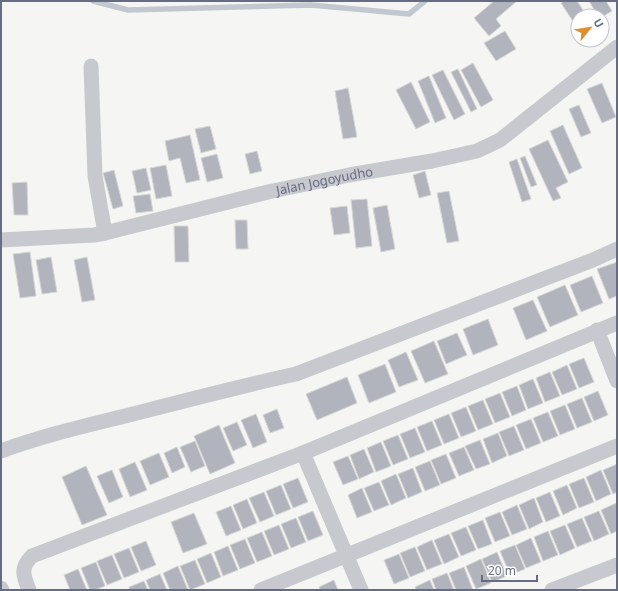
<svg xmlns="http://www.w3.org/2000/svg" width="618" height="591" font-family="'Noto Sans',sans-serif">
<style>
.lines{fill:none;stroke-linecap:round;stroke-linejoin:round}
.stream{stroke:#c2c8d0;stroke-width:5.5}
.building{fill:#b1b4bc;stroke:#d7d7d5}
.street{stroke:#c8c9ce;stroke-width:15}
.labels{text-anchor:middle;stroke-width:4;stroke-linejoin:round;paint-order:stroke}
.street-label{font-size:13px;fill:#666c83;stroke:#fff}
</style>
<rect width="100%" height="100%" fill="#f5f6f3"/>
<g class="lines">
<path class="stream" d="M93,1L128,10L311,5L409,14L425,1"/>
</g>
<path class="building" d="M494,1H517L496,19L501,26L489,36L474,18Z
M564,1H577L587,16H578V29L561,3Z
M589,1H606L612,11L602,17V16H598Z
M505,31L516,49L496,61L484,43Z
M473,63L493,100L481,107L461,70Z
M458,69L477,109L471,112L451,72Z
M443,70L465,114L454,120L432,75Z
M429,76L446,118L435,123L418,81Z
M411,82L430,122L416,129L396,90Z
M602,83L616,117L602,123L587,89Z
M348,88L357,137L343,139L335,91Z
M579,105L591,133L581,137L569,109Z
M563,125L582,168L569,174L550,131Z
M210,126L216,149L201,153L195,129Z
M190,135L200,180L186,183L180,158L169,161L165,141Z
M548,140L568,182L556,188L561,198L553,201L529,149Z
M257,151L262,171L250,174L245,154Z
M217,154L223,178L207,182L201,158Z
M525,156L537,185L531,187L520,158Z
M517,159L531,199L522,202L509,162Z
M166,165L172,196L156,199L150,168Z
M146,168L151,190L137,193L132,171Z
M114,170L123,206L113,209L103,173Z
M425,171L431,195L419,198L413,175Z
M27,182L28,215H14L12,183Z
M449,191L459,241L447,243L437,193Z
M150,194L153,211L136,213L133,196Z
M367,199L372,246L356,248L351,200Z
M387,205L395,249L381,252L373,208Z
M347,206L350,233L334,235L330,208Z
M235,220H247L248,249H236Z
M174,226H188L189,262H175Z
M30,252L36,296L20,298L13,254Z
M51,257L57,292L42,294L36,260Z
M87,257L95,300L82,302L74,260Z
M617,262V296L609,299L597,269Z
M592,276L603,303L581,312L570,285Z
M565,285L578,315L550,327L537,297Z
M533,300L547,331L526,340L513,308Z
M488,319L498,345L473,355L463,329Z
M457,333L467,355L446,364L437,341Z
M434,341L448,374L425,383L411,351Z
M406,352L418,380L399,387L388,360Z
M584,358L594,382L579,388L569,364Z
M385,364L396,392L369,403L358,375Z
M567,365L577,389L562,395L552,372Z
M550,372L560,396L545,402L536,378Z
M347,377L357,403L317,420L306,394Z
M533,379L543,403L528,409L519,385Z
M517,386L526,410L512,416L502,392Z
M598,391L608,415L594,421L584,397Z
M500,393L510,417L495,423L485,399Z
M582,398L592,422L577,428L567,404Z
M483,400L493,424L478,430L468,406Z
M565,405L575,429L560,435L550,411Z
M466,407L476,431L461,437L451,413Z
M277,409L284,428L270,433L263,415Z
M548,412L558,436L543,442L533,418Z
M256,414L267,442L253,448L241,420Z
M449,414L459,438L444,444L434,420Z
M531,419L541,443L526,449L516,425Z
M432,421L442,445L427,451L417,427Z
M237,422L247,445L233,451L223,428Z
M219,425L235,463L210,474L194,436Z
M514,426L524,450L509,456L499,432Z
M415,428L425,452L410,458L400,434Z
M498,433L507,456L492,463L483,439Z
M398,435L408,459L393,465L383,441Z
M480,440L490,464L476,469L465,446Z
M195,441L205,466L191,472L180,447Z
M381,442L391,466L376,472L367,448Z
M177,447L185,467L172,473L164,453Z
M464,447L474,470L459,476L449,453Z
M364,449L374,472L359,479L350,455Z
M159,453L169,477L150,485L140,461Z
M446,454L456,478L441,484L431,460Z
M348,456L358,479L343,485L333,462Z
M430,461L440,485L425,491L415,467Z
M135,462L147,490L130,497L119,469Z
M617,464V492L613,494L603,470Z
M86,466L107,515L82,525L62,477Z
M413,468L422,492L408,498L398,474Z
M112,470L123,497L109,503L97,476Z
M601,470L611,494L596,501L586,477Z
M396,474L406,498L391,505L381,481Z
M298,478L308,502L293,508L283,484Z
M584,478L594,502L579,508L569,484Z
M379,482L389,505L374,511L364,488Z
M281,485L291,509L276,515L266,491Z
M567,485L577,508L563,515L553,491Z
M362,488L372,512L357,518L348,495Z
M264,492L274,516L260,522L249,498Z
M550,492L560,516L546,522L536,498Z
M534,498L543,522L529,529L519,505Z
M247,499L257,523L243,529L233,505Z
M616,503L617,507V531L611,534L601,510Z
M517,505L527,529L512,535L502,512Z
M231,506L241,530L226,536L216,512Z
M313,511L323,535L308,541L298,517Z
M599,511L609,534L594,541L584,517Z
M500,512L510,536L495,542L485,518Z
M194,513L207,544L183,553L171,522Z
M296,518L306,542L291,548L281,524Z
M582,518L592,541L577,547L567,524Z
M483,520L492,544L478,549L468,526Z
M279,525L289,549L274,555L264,531Z
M565,525L575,548L560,555L550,531Z
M466,527L476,550L461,556L451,533Z
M548,531L558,555L543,561L534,537Z
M262,532L272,556L257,562L247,538Z
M449,534L459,557L444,564L434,540Z
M531,538L541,562L526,568L516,545Z
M245,539L255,563L240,569L230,545Z
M432,540L442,564L427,570L417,547Z
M146,541L156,565L141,571L131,547Z
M515,545L525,569L510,575L500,551Z
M228,546L238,570L223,576L214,552Z
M415,547L425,571L410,577L400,553Z
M129,548L139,572L124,578L114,554Z
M497,552L507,576L492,582L482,559Z
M211,553L221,577L207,583L197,559Z
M399,554L409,578L394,584L384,560Z
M112,555L122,579L107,585L97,561Z
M481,559L491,583L476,589L466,566Z
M195,560L205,584L190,590L180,566Z
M96,562L105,586L95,590H90L81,568Z
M178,566L188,590H170L163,573Z
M464,567L473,590H456L449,573Z
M78,569L87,590H70L64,575Z
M447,573L454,590H436L432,579Z
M160,574L167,590H150L146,580Z
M334,580L338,590H320L319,587Z
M430,580L434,590H416L415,587Z
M144,581L148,590H130L129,587Z"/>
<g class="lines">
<g class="street">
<path d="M91,66L95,176L105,233"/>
<path id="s1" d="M1,240L94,235L105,233L268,192L349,175L432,161L477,151L500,140L617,47"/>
<path d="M597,330L617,381"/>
<path d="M1,451C44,435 89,425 133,414C187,400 241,386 296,374L593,260L617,249"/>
<path d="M303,453L361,590"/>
<path d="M1,588L2,590"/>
<path d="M29,590C23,575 20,568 32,556L303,453L617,323"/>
<path d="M261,590L617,446"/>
<path d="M552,590L617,565"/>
</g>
</g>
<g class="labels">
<g class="street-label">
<text dy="5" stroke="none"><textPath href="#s1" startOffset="330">Jalan Jogoyudho</textPath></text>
</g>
</g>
<rect width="618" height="591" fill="none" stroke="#666c83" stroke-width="4"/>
<g transform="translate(590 28) rotate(60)"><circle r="19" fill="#ffffff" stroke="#c2c4cd"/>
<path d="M0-3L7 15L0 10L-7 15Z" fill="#dd902b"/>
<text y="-6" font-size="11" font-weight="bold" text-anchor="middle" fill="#666c83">U</text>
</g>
<path d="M482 575v6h55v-6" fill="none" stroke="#666c83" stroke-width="2"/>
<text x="488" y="575" font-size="12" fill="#666c83" stroke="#ffffff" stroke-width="3" paint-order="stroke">20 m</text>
</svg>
